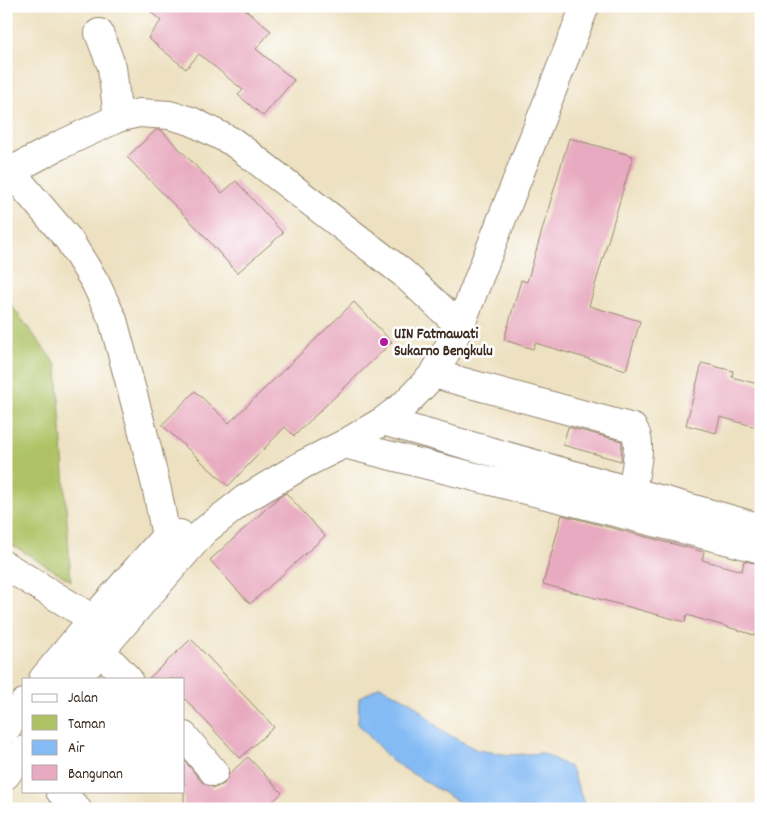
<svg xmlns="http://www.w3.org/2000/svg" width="767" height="815" font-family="Dekko,sans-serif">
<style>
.green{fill:#aec265;stroke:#747642}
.water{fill:#85bbf4;stroke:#607289}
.building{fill:#e8aac0}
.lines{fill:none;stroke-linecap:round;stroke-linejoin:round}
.minor-casing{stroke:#948670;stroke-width:30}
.minor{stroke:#fff;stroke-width:28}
.poi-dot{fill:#b5179e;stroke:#fff;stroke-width:2}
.labels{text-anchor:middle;stroke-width:5;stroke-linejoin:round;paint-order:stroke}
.poi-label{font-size:15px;font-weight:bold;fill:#3b2a1e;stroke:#fff;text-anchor:start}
</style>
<rect width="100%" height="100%" fill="#fff"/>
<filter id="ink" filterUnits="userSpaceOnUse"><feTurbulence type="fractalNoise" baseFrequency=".02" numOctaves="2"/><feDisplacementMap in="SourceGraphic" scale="10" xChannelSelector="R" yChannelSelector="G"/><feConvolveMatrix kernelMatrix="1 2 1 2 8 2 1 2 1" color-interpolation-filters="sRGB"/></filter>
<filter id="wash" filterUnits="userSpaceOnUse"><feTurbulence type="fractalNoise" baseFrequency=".0096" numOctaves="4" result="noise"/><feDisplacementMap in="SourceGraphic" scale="20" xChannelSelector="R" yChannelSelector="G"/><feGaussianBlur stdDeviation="1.12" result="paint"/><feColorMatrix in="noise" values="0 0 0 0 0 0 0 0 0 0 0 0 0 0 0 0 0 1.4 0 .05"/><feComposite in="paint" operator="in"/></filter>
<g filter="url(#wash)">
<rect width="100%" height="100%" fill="#ede1c1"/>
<path class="green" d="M6,298L57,366L71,581L6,541Z"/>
<path class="water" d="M380,686L411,702L442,731L477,750L509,755L543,753L571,768L586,809H470L392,761L358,724L359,698Z"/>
<g id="blocks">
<path class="building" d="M144,6H241L271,31L256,49L294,80L263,116L238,95L243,90L199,54L186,69L148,38L161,21Z
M156,130H161L222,193L236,181L283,233L237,273L200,231L127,157Z
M569,138L633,156L589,306L640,321L626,370L535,343L533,349L504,340L521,280L527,282Z
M354,302L392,342L294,436L285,427L228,486L162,425L195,391L229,423Z
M702,363L733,371L732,377L761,385V411L756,427L720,417L716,433L686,425Z
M568,427L622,441L621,461L563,445Z
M286,493L325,536L250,604L210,560L278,498Z
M562,515L704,552L702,560L742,571L744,561L761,564V637L687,615L685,622L543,584Z
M191,639L274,727L240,758L184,698V679H148Z
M248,757L282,793L265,809H184V760L202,782L214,788L224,784L229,774Z"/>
</g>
</g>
<g filter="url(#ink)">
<use href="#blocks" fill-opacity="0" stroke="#948670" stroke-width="1"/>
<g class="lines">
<defs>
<path id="minor" d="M99,33L112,67L118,118
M6,166L69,240L95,282L113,320L143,432L157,490L166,536L174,564
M6,172L11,171L58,146L118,118L139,113L169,115L191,121L233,142L403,273L460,326L434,374L405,404L383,421L344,444L304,464L245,499L204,531L76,679
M460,326L585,6
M434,374L633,428C644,443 634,474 632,491
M383,421L761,528
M344,444L761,549
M6,566L93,619
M100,650L128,679
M43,679L93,619L166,536L180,534
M6,729L24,703
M184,736L214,772
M6,775L24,750
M60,791L77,809"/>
</defs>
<use href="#minor" class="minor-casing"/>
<use href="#minor" class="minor"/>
</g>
</g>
<circle class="poi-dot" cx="384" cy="342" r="5"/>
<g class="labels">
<g class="poi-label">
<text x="394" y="338">UIN Fatmawati<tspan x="394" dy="17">Sukarno Bengkulu</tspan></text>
</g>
</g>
<rect width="767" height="815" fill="none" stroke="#fff" stroke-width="25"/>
<rect x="22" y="678" width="162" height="115" fill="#ffffff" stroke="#b1aaa5"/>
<rect x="32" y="694" width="25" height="8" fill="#ffffff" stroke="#b1aaa5"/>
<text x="68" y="702" font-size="15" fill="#3b2a1e">Jalan</text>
<rect x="32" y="715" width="25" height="15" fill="#aec265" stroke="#b1aaa5"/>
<text x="68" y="728" font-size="15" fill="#3b2a1e">Taman</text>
<rect x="32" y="740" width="25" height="15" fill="#85bbf4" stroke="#b1aaa5"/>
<text x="68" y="752" font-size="15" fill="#3b2a1e">Air</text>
<rect x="32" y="765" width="25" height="15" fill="#e8aac0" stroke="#b1aaa5"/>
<text x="68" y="778" font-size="15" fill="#3b2a1e">Bangunan</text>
</svg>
